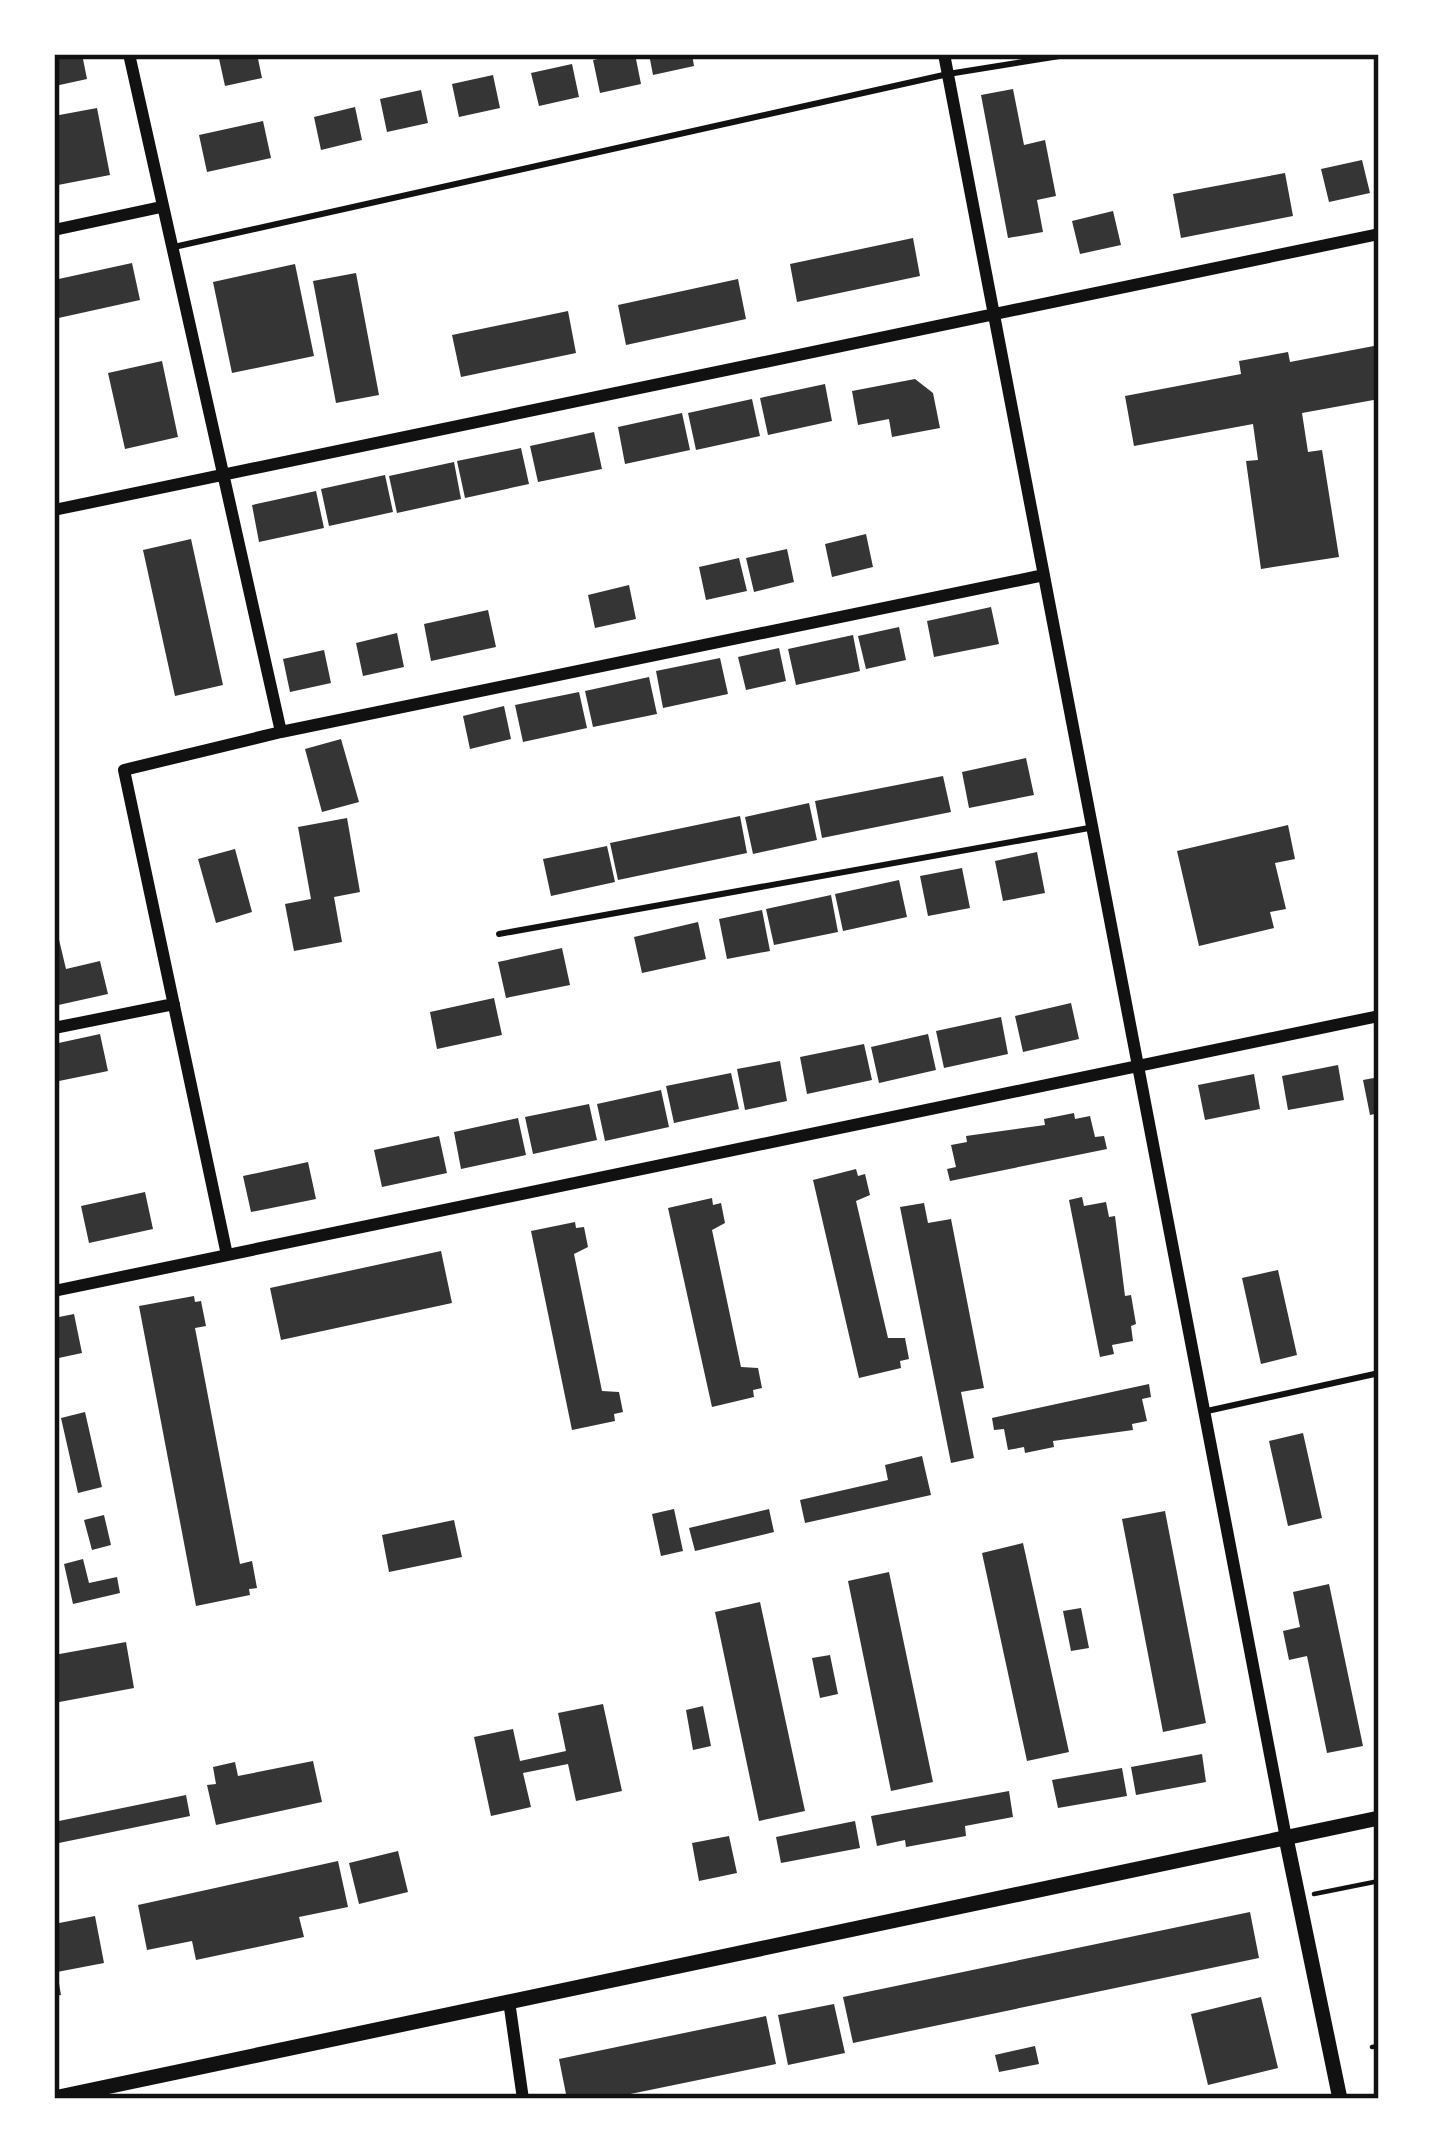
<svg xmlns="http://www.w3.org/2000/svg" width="1433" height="2153" font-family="'Open Sans',sans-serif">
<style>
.building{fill:#353535}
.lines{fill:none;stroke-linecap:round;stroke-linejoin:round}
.path{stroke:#111;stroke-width:4.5}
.service{stroke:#111;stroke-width:6}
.minor{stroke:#111;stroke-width:12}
.tertiary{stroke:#111;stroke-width:15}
.neatline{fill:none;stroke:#111;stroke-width:4.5}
</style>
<rect width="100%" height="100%" fill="#fff"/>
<path class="building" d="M54,54H82L87,79L55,86Z
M218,54H257L262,78L225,86Z
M620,54H635L641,84L600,93L593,60Z
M649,54H692L694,66L653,75Z
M572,64L579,97L539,106L531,73Z
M493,75L500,108L459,117L452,84Z
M1013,89L1024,145L1045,140L1056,196L1037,200L1043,232L1008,238L981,95Z
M421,90L428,123L387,132L380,99Z
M355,107L362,140L321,150L314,117Z
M97,108L110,175L58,185L54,116Z
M263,121L271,158L207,172L199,135Z
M1362,160L1370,193L1329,202L1321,169Z
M1285,173L1293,216L1181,238L1173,194Z
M1113,211L1121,245L1080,254L1072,221Z
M913,238L920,276L797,302L790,264Z
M132,263L140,300L54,319V280Z
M295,264L314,356L232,373L213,282Z
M356,273L379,395L336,403L313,281Z
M738,279L746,319L626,345L618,305Z
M568,311L576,353L461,377L452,335Z
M1379,345V399L1302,413L1308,452L1322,450L1339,557L1261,569L1246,461L1258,460L1253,424L1134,446L1125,396L1241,374L1239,361L1288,352L1290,362Z
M162,361L178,437L125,449L108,373Z
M915,379L933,393L940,428L892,437L889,419L858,425L852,391Z
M825,384L832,421L768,435L760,398Z
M752,399L760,436L696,450L688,413Z
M682,413L690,450L625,464L618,427Z
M594,432L602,469L538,482L530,446Z
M521,448L529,484L465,498L457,461Z
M454,462L461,499L397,513L389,476Z
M385,475L393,512L329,526L321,489Z
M316,491L324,528L259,542L252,505Z
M866,534L873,567L832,577L825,544Z
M191,539L223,685L175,696L143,550Z
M787,549L794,582L754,592L746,558Z
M739,558L747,591L706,600L699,567Z
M629,585L636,619L595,628L588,595Z
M991,607L999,644L934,657L927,621Z
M488,610L496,647L431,661L424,624Z
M899,627L906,660L866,669L858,636Z
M397,633L404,667L363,676L356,643Z
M853,635L860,671L796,685L788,649Z
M779,648L786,681L746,690L738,657Z
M324,650L331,683L290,692L283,659Z
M720,658L728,694L663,708L656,671Z
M649,677L657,714L593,727L585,691Z
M579,692L587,728L523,742L515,705Z
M504,706L511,739L470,749L463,716Z
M341,739L359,802L322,812L305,749Z
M1026,758L1034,795L969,808L962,772Z
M943,776L951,812L822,838L815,801Z
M809,803L817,840L753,854L745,817Z
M740,816L747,853L618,880L610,843Z
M347,818L360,892L334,897L342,942L294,951L285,904L311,899L298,827Z
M1288,825L1295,859L1275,863L1286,909L1270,912L1274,928L1199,946L1177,851Z
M607,846L615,882L551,896L543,859Z
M235,849L252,912L216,923L198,859Z
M1037,852L1045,893L1003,901L995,861Z
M962,868L970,908L928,916L920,876Z
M899,880L907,917L843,931L835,894Z
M831,895L838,932L774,945L766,909Z
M762,910L770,951L727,959L719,919Z
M698,922L706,959L642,973L634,937Z
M56,927L66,969L100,961L108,994L54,1006Z
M562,948L570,985L506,998L498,962Z
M494,998L502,1035L437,1049L430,1012Z
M1071,1003L1079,1039L1023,1052L1015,1016Z
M1001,1017L1008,1054L944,1068L936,1031Z
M100,1034L108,1071L54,1082V1044Z
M928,1034L936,1070L879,1083L871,1047Z
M864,1044L872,1080L807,1094L800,1057Z
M780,1061L787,1101L745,1110L737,1069Z
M1338,1065L1344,1100L1288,1110L1282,1076Z
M731,1073L739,1109L674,1123L666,1086Z
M1254,1074L1260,1109L1205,1120L1198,1085Z
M1379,1077V1113L1370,1115L1363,1080Z
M661,1090L669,1127L605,1141L597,1104Z
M589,1104L597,1140L533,1154L525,1117Z
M1074,1113L1075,1119L1090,1116L1095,1137L1104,1136L1107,1149L950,1181L947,1169L956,1167L951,1145L967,1142L966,1136L1045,1125L1044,1119Z
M518,1118L526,1155L461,1169L454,1132Z
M439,1136L447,1173L382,1187L374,1150Z
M308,1162L316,1199L251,1212L243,1176Z
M856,1169L858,1176L865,1174L870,1195L856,1201L888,1338H905L909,1359L900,1361L901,1368L859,1378L813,1180Z
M145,1192L153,1229L89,1243L81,1206Z
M1082,1197L1084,1206L1106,1202L1109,1217L1115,1216L1125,1296L1131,1295L1136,1324L1131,1326L1133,1341L1112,1345L1114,1354L1100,1357L1069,1200Z
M712,1198L713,1205L721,1203L725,1223L712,1230L741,1367L758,1368L762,1388L753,1390L754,1397L712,1407L668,1208Z
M924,1203L928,1223L951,1219L984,1388L961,1392L974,1458L951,1463L900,1207Z
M575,1222L576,1228L584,1227L588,1247L574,1254L602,1391L619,1392L623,1412L614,1414L615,1421L572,1430L531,1231Z
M441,1251L452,1303L281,1340L270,1288Z
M1278,1270L1297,1355L1261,1364L1242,1278Z
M194,1296L195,1302L201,1301L206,1326L195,1328L240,1564L252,1561L257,1588L249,1589L250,1595L196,1606L139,1306Z
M74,1314L82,1353L54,1359V1318Z
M1149,1384L1151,1397L1142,1399L1147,1421L1132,1424L1133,1430L1053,1441L1054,1447L1025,1453L1024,1447L1008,1450L1004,1429L994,1430L992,1418Z
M85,1412L102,1487L78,1493L61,1418Z
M1303,1433L1322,1518L1288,1526L1269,1441Z
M922,1456L931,1495L805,1523L800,1500L888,1480L885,1465Z
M674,1509L683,1551L661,1556L652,1514Z
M769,1509L774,1532L695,1551L689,1528Z
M1165,1511L1206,1723L1163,1732L1122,1519Z
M104,1515L111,1545L92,1550L84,1520Z
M454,1520L462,1557L389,1572L382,1535Z
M1023,1543L1069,1752L1027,1761L982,1553Z
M83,1559L89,1583L117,1577L120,1593L73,1604L64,1564Z
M889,1572L933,1782L891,1791L848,1581Z
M1329,1584L1363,1746L1327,1753L1307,1656L1289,1660L1283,1631L1300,1627L1293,1592Z
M760,1602L805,1811L759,1821L715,1612Z
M1081,1608L1089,1648L1071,1651L1063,1611Z
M126,1642L134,1688L54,1703V1655Z
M830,1655L838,1694L820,1698L812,1658Z
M603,1704L622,1791L576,1801L568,1764L523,1773L531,1807L491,1816L474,1737L513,1729L520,1761L566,1751L558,1713Z
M703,1706L711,1746L693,1750L686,1710Z
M1202,1754L1206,1782L1136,1795L1131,1767Z
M313,1761L322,1802L216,1825L207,1785L216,1784L213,1767L235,1762L238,1776Z
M1122,1768L1127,1796L1058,1808L1052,1780Z
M1009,1791L1013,1817L965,1826L966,1836L906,1847L905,1840L877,1846L871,1816Z
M186,1795L190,1816L54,1844V1822Z
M855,1821L860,1848L781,1863L776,1837Z
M729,1836L737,1873L699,1881L692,1843Z
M398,1851L408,1892L359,1904L349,1863Z
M338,1861L348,1907L299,1917L304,1937L196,1960L192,1941L147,1950L138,1905Z
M1250,1912L1259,1958L853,2043L843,1997Z
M95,1916L104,1963L57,1972L61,1995L54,1996V1924Z
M1261,1997L1278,2068L1208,2085L1191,2014Z
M834,2004L845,2053L788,2065L778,2015Z
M766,2016L776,2064L606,2099H567L559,2059Z
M1035,2046L1039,2064L999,2072L995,2055Z"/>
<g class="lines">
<path class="path" d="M1314,1894L1379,1881
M1372,2047L1379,2046"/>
<path class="service" d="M174,247L948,74L1072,54
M499,934L1089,828
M1207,1411L1379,1373"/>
<path class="minor" d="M129,54L281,732
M944,54L1286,1838
M54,230L161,207
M54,510L1379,234
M54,1028L174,1004
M227,1255L124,770L281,732L1044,575
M54,1291L1379,1016
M509,2001L523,2099"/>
<path class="tertiary" d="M1286,1838L1340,2099
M54,2098L1379,1818"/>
</g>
<rect width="1433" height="2153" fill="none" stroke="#ffffff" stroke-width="114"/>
<rect x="57" y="57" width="1319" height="2039" class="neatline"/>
</svg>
